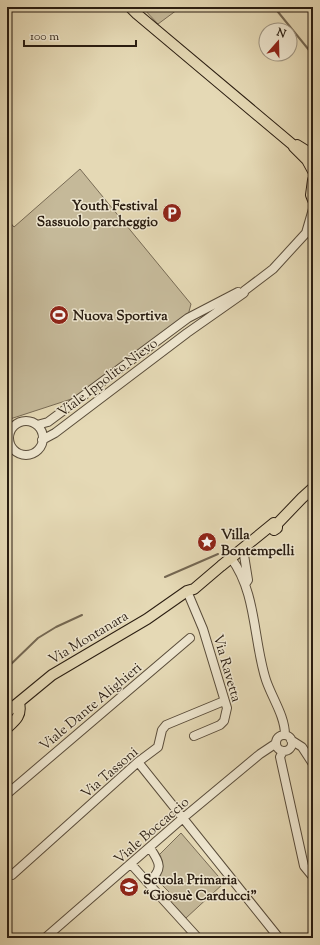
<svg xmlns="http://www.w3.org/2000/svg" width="320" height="945" font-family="'Sorts Mill Goudy',serif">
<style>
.green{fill:#c5b999;stroke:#786b55}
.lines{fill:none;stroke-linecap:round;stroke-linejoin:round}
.stream{stroke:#746752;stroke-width:2}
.minor-casing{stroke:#594c3a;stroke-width:10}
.major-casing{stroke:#2a1d11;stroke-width:12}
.minor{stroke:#eee6cf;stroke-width:8}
.major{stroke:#e5d9b5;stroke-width:10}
.labels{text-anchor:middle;stroke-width:3;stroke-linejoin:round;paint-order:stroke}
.poi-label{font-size:14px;font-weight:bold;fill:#2a1d11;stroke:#eee6cf;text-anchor:start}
.street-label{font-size:14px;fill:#2a1d11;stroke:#eee6cf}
</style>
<rect width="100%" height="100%" fill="#e5d9b5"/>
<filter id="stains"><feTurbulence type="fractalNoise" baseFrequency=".005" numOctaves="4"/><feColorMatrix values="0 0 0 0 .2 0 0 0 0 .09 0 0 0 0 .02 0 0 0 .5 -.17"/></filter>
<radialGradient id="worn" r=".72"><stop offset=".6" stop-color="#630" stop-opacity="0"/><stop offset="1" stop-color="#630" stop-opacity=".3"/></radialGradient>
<path class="green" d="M142,7H181L158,24Z
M80,169L191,304L186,323L96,391L7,420V219L14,227Z
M181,833L224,883L186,918L166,897L169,892L157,880C163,871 163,865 159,855Z"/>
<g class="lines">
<path class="stream" d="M274,7L313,55
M165,577L218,554
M7,668L38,638L56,627L82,615"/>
<defs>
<path id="minor" d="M306,233L313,209
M9 438a17 17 0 1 1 34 0a17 17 0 1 1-34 0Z
M37,425L48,422L188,318L238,292
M42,440L55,433L187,333L244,293V291L273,269L306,233L313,229
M244,555L248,580L246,583
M231,558C257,593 253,640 266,680C272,698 285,716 285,735
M187,591L203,629L227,708L224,721L220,725L194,736
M276 743a8 8 0 1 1 16 0a8 8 0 1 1-16 0Z
M291,740L302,747L313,764
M283,751L280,757L304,866L313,877
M138,762L279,938
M7,794L190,638
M131,864L148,883C163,869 161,864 150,848
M12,875L138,762L158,747L162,730L166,725L224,701
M148,883L198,938
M45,938L183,818L260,754L275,744"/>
<path id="major" d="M130,7L137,14L293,145L294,147L307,160L313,171
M297,145L313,155
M313,180L311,195L313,200
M274,530L277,528V524L302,498L313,488
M7,712L52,675L147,619L187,591L194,589L221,566L274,523L277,524
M7,728C16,720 22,715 19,703"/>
</defs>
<use href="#minor" class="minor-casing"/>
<use href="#major" class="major-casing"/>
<use href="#minor" class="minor"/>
<use href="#major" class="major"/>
</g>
<defs>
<symbol id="parking-disc" viewBox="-11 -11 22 22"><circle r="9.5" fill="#8f2418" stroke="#eee6cf"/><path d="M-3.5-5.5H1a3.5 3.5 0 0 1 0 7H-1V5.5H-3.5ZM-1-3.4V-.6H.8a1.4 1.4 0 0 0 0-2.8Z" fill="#fff"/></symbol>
<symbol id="stadium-disc" viewBox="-11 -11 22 22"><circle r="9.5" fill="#8f2418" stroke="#eee6cf"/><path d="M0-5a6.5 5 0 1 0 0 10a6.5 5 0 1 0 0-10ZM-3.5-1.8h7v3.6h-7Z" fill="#fff"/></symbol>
<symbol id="sight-disc" viewBox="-11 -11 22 22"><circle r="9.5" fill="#8f2418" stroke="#eee6cf"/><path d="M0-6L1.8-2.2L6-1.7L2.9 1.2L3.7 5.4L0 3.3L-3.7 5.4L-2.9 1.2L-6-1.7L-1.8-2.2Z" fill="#fff"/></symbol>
<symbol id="school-disc" viewBox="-11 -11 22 22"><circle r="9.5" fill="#8f2418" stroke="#eee6cf"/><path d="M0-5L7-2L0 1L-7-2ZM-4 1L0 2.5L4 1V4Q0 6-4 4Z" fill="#fff"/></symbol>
</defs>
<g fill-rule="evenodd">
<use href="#parking-disc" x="161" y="202" width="22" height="22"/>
<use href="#stadium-disc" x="48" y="304" width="22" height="22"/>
<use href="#sight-disc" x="196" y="531" width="22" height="22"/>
<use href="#school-disc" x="118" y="876" width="22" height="22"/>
</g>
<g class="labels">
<g class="poi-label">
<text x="158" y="210" text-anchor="end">Youth Festival<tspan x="158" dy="16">Sassuolo parcheggio</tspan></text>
<text x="73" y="320">Nuova Sportiva</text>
<text x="221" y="539">Villa<tspan x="221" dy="16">Bontempelli</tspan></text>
<text x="143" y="884">Scuola Primaria<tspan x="143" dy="16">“Giosuè Carducci”</tspan></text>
</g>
<g class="street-label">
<text transform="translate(107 377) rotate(-37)" y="5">Viale Ippolito Nievo</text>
<text transform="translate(88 637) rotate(-31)" y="5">Via Montanara</text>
<text transform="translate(228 668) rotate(74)" y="5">Via Ravetta</text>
<text transform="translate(90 706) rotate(-40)" y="5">Viale Dante Alighieri</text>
<text transform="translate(109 772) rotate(-41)" y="5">Via Tassoni</text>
<text transform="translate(151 830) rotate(-41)" y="5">Viale Boccaccio</text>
</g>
</g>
<rect width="320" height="945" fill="none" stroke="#e5d9b5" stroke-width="24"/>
<rect x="8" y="8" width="304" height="929" fill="none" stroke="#2a1d11" stroke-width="2"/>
<rect x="12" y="12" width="296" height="921" fill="none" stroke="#2a1d11"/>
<g transform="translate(278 42) rotate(20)"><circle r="19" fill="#eee6cf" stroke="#a09683"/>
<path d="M0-3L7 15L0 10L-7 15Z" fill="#8f2418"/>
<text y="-6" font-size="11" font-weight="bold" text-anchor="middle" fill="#2a1d11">N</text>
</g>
<path d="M24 40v6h112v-6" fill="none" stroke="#2a1d11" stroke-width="2"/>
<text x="30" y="40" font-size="12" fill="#2a1d11" stroke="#eee6cf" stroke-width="3" paint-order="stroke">100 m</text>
<rect width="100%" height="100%" filter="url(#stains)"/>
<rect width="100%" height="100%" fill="url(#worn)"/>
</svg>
